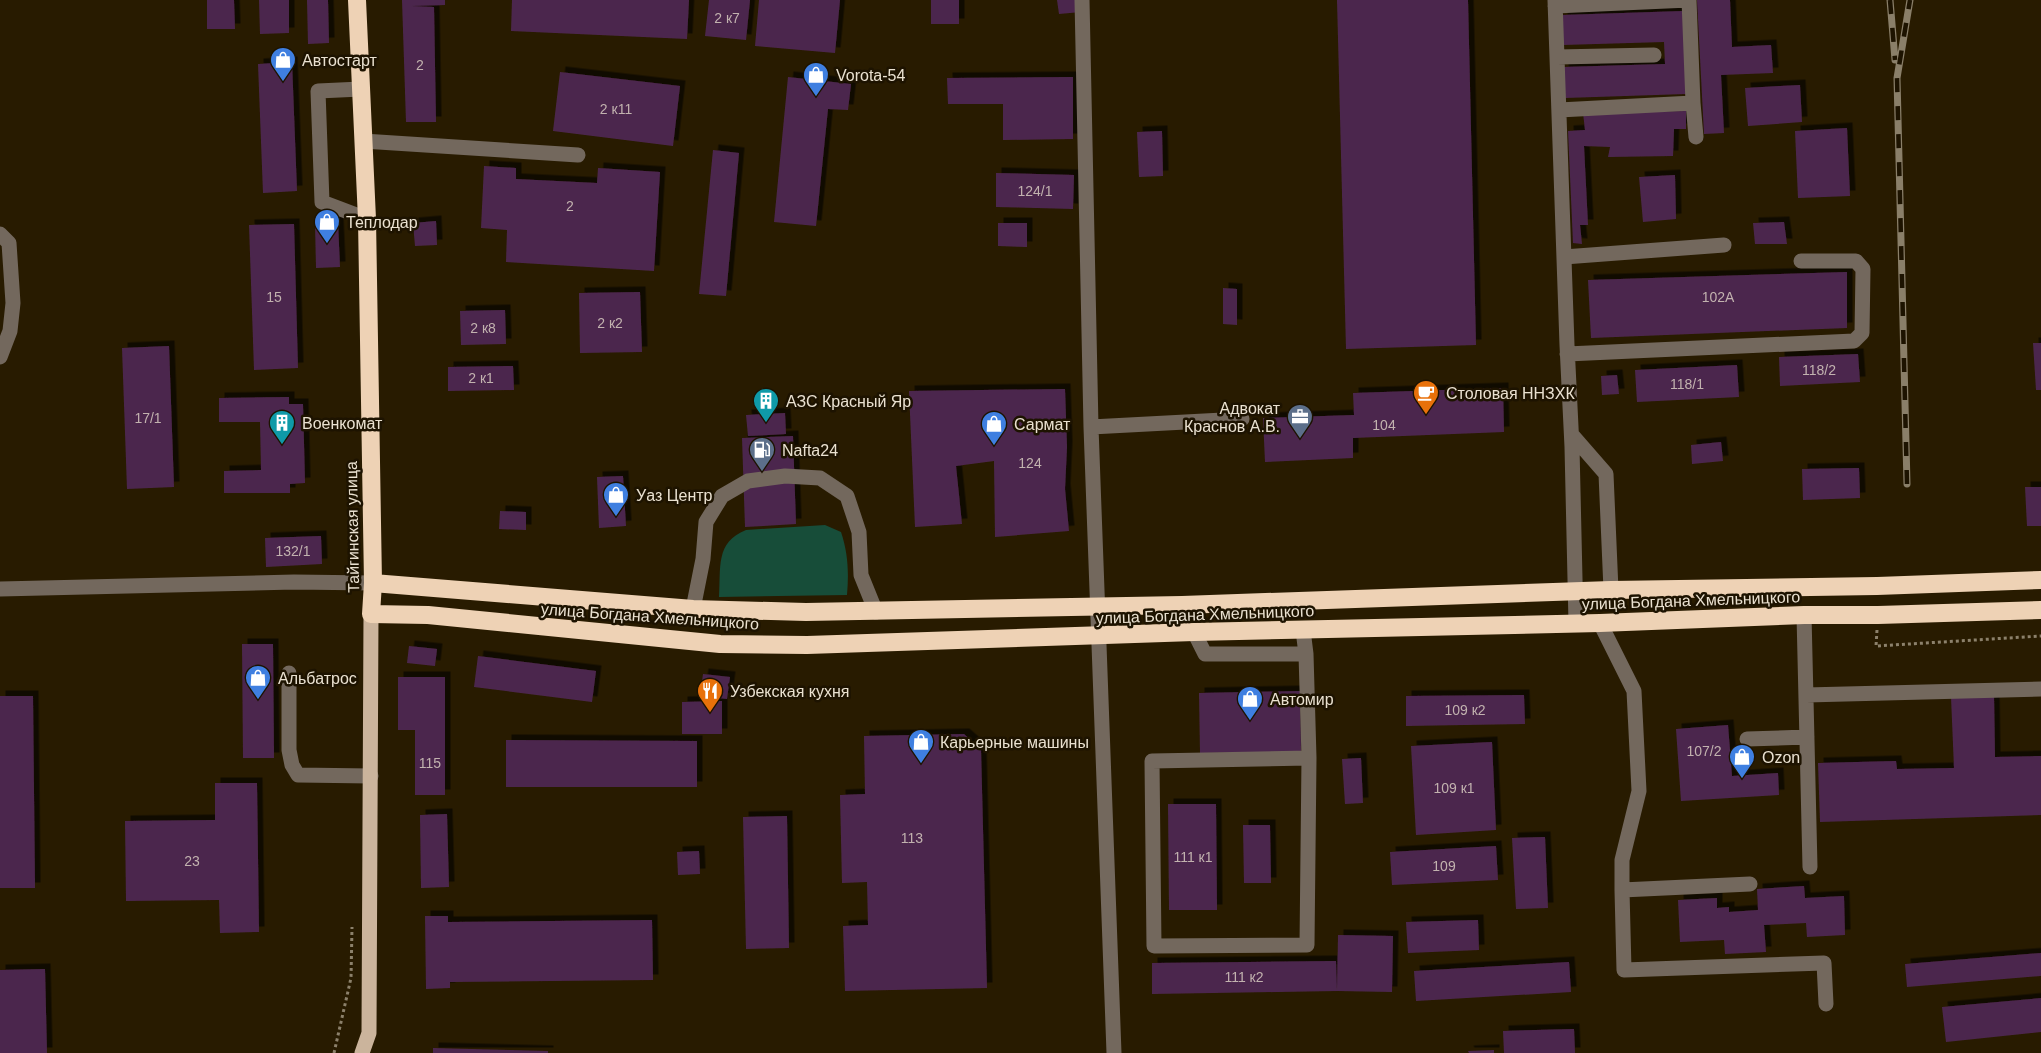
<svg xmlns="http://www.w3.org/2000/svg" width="2041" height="1053" font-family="Arial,sans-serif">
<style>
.green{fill:#174d39}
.building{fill:#4c274d;filter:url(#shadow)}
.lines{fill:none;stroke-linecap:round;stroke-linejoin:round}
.path{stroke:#8c816b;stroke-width:3;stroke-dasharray:3 3;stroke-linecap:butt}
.minor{stroke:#73685d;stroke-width:15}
.major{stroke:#cbb49c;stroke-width:15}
.highway{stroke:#eed2b5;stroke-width:18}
.rail-casing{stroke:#8a7f69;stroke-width:7}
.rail{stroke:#1d1300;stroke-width:4.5;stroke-dasharray:14;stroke-linecap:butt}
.labels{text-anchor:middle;stroke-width:5;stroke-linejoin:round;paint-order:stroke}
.number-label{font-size:14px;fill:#c2b2af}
.poi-label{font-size:16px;fill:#eae1d0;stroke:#1d1300;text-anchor:start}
.street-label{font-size:16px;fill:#eae1d0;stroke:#1d1300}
</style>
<defs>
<filter id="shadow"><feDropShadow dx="5.5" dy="-5.5" stdDeviation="0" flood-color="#0009"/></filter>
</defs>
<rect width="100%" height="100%" fill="#281b00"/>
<path class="green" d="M825,525L841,532C848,553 849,572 847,595L719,597C721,568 715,542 746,530Z"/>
<path class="building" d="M207,0H234L235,29H207Z
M259,0H289V33L260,34Z
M307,0H328L329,43L308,44Z
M402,0H445V5L411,6L434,7L436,122H406Z
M512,0H689L687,39L511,31Z
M709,0H750L746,40L705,36Z
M759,0H840L835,53L755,46Z
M931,0H959V24H931Z
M1057,0H1079L1081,12L1059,14Z
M1337,0H1468L1476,345L1346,349Z
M1697,0H1730L1732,47L1771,45L1773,73L1721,75L1724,133L1704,134Z
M1683,11L1686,94L1565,98L1563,67L1665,64L1664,42L1563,45L1562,15Z
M292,62L297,191L263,193L258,64Z
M560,72L680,86L673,146L553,131Z
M788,77L851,84L848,110L828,109L816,226L774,222Z
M1073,77V139L1003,140V104H948L947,78Z
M1800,85L1802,122L1748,126L1745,88Z
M1686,111V129H1674L1673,156L1608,157L1610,147L1584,146L1588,225H1580L1582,244L1573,243L1568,131L1585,130L1583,113Z
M1847,128L1850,196L1798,198L1795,131Z
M1162,131L1163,176L1139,177L1137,132Z
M713,150L739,153L726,296L699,294Z
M484,166L516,168V179L597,183L598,168L660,172L654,271L506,262L507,230L481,228Z
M996,173L1074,175L1073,209L996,207Z
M1675,175L1676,219L1643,222L1639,177Z
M436,221L437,245L415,246L413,223Z
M338,222L340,267L316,268L315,223Z
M1784,222L1787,244H1755L1753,223Z
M998,223H1027V247L998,246Z
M294,224L298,368L254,370L249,225Z
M1847,272V328L1591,338L1588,280Z
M1223,288L1237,289V325L1223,324Z
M640,292L642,352L580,353L579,293Z
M505,310L506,344L461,345L460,311Z
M2033,343H2041V390H2036Z
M169,346L174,487L127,489L122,348Z
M1858,354L1860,382L1780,386L1779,357Z
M1737,365L1739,397L1637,402L1635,370Z
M513,366L514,390L448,391V367Z
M1617,375L1619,394L1602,395L1601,376Z
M1503,388L1504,432L1353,438V458L1265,462L1263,418L1354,415L1353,393Z
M1065,389L1067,447L1065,489L1069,531L995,537L994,461L956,466L962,524L915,527L909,391Z
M289,397V404H303L305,483L290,484V493H224V471L261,470L260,422H219V398Z
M785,413L786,434L748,436L746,415Z
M793,436L796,524L745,527L742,438Z
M1721,442L1723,461L1692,464L1691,445Z
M1859,468L1860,498L1803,500L1802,469Z
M623,476L626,526L599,528L597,477Z
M2025,487H2041V526H2027Z
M500,511L526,512V530L499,529Z
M321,536L322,564L266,567L265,538Z
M242,644H273L274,758H243Z
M409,646L437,649L435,666L407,663Z
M478,656L596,671L592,702L474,687Z
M703,674L730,677L727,699L700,696Z
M398,677H445V795H415V730H398Z
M1300,691L1301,752L1200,753L1199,693Z
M1524,695L1525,724L1406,726V696Z
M1994,695L1995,757L2041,756V815L1820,822L1818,763L1896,761L1897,769L1954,768L1951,697Z
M0,696H33L35,888H0Z
M722,701V734H682V702Z
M1728,725L1732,776L1778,773L1779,795L1681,801L1676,729Z
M964,734L981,749L987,988L845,991L843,926L868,925L867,882L842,883L840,795L865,794L864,736Z
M506,740L697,741V787H506Z
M1492,742L1496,830L1416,835L1411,746Z
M1361,758L1363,803L1345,804L1342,759Z
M215,783H257L259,932L220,933L219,900L126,901L125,821L215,820Z
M1168,804H1216L1217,910H1169Z
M447,814L449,887L421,888L420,815Z
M787,816L789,948L746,949L743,817Z
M1243,825H1270L1271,883H1244Z
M1545,837L1548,908L1516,909L1512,838Z
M1496,846L1498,880L1392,885L1390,852Z
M699,851L700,874L678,875L677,852Z
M1804,886L1805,898L1844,896L1845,935L1807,937L1806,923L1764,925L1766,952L1725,954L1724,940L1680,942L1678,900L1717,898V908L1729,907V912L1758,910L1757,889Z
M425,916H448V922L652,920L653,980L450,982V988L426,989Z
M1478,920L1479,950L1408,953L1406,922Z
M1338,935L1393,936L1392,992L1337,991Z
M2041,953V976L1907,987L1905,964Z
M1336,961L1337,991L1152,994V963Z
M1569,962L1571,992L1416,1001L1414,971Z
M45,969L47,1053H0V970Z
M2041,998V1032L1946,1042L1942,1007Z
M1574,1029L1575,1053H1504L1503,1031Z
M433,1048L548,1051V1053H433Z
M1494,1050V1053H1469L1468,1051Z"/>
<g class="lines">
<path class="path" d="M1877,630L1876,646L2041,636
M334,1053L351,978L352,927"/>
<path class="minor" d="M1082,0L1091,427L1114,1053
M1555,0L1567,345L1572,447L1576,623
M1555,6L1689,0L1693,103
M1557,57L1654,55
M361,89L318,91L322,202L367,219
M1559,110L1693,103L1696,137
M363,141L578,155
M0,234L9,243L13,303L10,331L0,357
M1564,257L1724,245
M1567,354L1854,341L1862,333L1863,269L1856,261H1801
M1091,427L1242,419
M1572,435L1606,474L1611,590
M0,589L294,582L373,583
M693,609L703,559L706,522L722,496L748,481L785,476L820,478L847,496L859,532L861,575L876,612
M1804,615L1810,867
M1600,623L1634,691L1639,791L1622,860V890L1750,884
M1303,630L1306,654L1309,758L1307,945L1154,946L1152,761L1309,758
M1194,632L1205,654H1306
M289,673V750L292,765L298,775L371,776
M1806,695L2041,689
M1747,739L1807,737
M1622,890L1624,970L1824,963L1826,1004"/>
<path class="major" d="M362,1053L369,1033L371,614"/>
<path class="highway" d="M357,0L367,219L373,583L371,614L428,615L720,644L807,645L1194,632L1600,623L1804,615H1878L2041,610
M373,583L693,609L806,612L1182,605L1611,590L1877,586L2041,580"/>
<defs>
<path id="rail" d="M1890,0L1895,60
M1907,484L1897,78L1910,0"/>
</defs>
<use href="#rail" class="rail-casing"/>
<use href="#rail" class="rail"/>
</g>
<defs>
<symbol id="shop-pin" viewBox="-11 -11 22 30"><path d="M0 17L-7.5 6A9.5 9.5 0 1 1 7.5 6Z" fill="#3f7fe0" stroke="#1d1300"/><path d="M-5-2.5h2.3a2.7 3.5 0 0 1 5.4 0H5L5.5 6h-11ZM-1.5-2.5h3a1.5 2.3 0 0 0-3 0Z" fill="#fff"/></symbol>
<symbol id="cafe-pin" viewBox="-11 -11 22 30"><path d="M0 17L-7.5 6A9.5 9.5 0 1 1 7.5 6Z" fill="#e8710a" stroke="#1d1300"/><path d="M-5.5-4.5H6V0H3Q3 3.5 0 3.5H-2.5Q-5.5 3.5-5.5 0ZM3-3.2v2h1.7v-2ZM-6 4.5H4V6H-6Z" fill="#fff"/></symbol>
<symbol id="building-pin" viewBox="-11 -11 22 30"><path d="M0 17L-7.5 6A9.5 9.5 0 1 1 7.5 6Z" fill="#0f9aa8" stroke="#1d1300"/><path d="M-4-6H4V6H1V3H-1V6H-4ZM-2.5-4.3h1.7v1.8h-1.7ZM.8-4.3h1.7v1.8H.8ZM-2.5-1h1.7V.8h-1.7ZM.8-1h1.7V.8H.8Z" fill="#fff"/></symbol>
<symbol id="office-pin" viewBox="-11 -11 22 30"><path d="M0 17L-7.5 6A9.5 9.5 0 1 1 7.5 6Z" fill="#5c6f8a" stroke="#1d1300"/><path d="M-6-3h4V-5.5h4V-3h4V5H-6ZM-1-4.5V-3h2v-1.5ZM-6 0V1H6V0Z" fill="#fff"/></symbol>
<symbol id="fuel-pin" viewBox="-11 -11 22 30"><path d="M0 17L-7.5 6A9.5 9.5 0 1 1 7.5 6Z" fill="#5c6f8a" stroke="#1d1300"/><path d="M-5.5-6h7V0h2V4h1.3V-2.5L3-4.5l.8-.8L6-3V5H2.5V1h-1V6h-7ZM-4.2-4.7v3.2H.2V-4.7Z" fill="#fff"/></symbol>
<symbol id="restaurant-pin" viewBox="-11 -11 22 30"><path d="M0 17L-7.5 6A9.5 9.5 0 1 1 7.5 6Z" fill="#e8710a" stroke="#1d1300"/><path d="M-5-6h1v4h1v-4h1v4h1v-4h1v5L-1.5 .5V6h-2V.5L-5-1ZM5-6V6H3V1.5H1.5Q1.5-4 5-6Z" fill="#fff"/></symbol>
</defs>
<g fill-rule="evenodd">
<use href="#shop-pin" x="268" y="45" width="30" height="40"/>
<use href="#shop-pin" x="801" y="60" width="30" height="40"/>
<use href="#shop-pin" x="312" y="207" width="30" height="40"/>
<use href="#cafe-pin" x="1411" y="378" width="30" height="40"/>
<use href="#building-pin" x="751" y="386" width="30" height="40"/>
<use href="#office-pin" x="1285" y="402" width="30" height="40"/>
<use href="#building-pin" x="267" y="408" width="30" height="40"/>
<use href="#shop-pin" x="979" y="409" width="30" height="40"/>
<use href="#fuel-pin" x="747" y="435" width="30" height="40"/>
<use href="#shop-pin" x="601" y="480" width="30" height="40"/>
<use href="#shop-pin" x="243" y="663" width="30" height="40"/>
<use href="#restaurant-pin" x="695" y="676" width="30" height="40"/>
<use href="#shop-pin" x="1235" y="684" width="30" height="40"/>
<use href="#shop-pin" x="906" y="727" width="30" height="40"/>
<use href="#shop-pin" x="1727" y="742" width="30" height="40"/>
</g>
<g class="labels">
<g class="number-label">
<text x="727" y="23">2 к7</text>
<text x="420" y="70">2</text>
<text x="616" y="114">2 к11</text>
<text x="1035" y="196">124/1</text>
<text x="570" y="211">2</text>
<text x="274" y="302">15</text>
<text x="1718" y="302">102А</text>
<text x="610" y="328">2 к2</text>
<text x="483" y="333">2 к8</text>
<text x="1819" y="375">118/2</text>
<text x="481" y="383">2 к1</text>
<text x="1687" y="389">118/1</text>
<text x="148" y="423">17/1</text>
<text x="1384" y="430">104</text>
<text x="1030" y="468">124</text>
<text x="293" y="556">132/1</text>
<text x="1465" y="715">109 к2</text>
<text x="1704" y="756">107/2</text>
<text x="430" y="768">115</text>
<text x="1454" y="793">109 к1</text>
<text x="912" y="843">113</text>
<text x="1193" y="862">111 к1</text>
<text x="192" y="866">23</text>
<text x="1444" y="871">109</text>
<text x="1244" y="982">111 к2</text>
</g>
<g class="poi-label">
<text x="302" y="66">Автостарт</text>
<text x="836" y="81">Vorota-54</text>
<text x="346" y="228">Теплодар</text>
<text x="1446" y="399">Столовая ННЗХК</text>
<text x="786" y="407">АЗС Красный Яр</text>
<text x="1280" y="414" text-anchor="end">Адвокат<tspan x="1280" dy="18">Краснов А.В.</tspan></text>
<text x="302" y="429">Военкомат</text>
<text x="1014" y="430">Сармат</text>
<text x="782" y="456">Nafta24</text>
<text x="636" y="501">Уаз Центр</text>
<text x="278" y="684">Альбатрос</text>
<text x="730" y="697">Узбекская кухня</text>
<text x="1270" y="705">Автомир</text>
<text x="940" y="748">Карьерные машины</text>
<text x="1762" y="763">Ozon</text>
</g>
<g class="street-label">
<text transform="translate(352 527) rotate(-91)" y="6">Тайгинская улица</text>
<text transform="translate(1691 600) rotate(-2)" y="6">улица Богдана Хмельницкого</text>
<text transform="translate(1205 614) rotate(-2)" y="6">улица Богдана Хмельницкого</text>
<text transform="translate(650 616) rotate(4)" y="6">улица Богдана Хмельницкого</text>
</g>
</g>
</svg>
